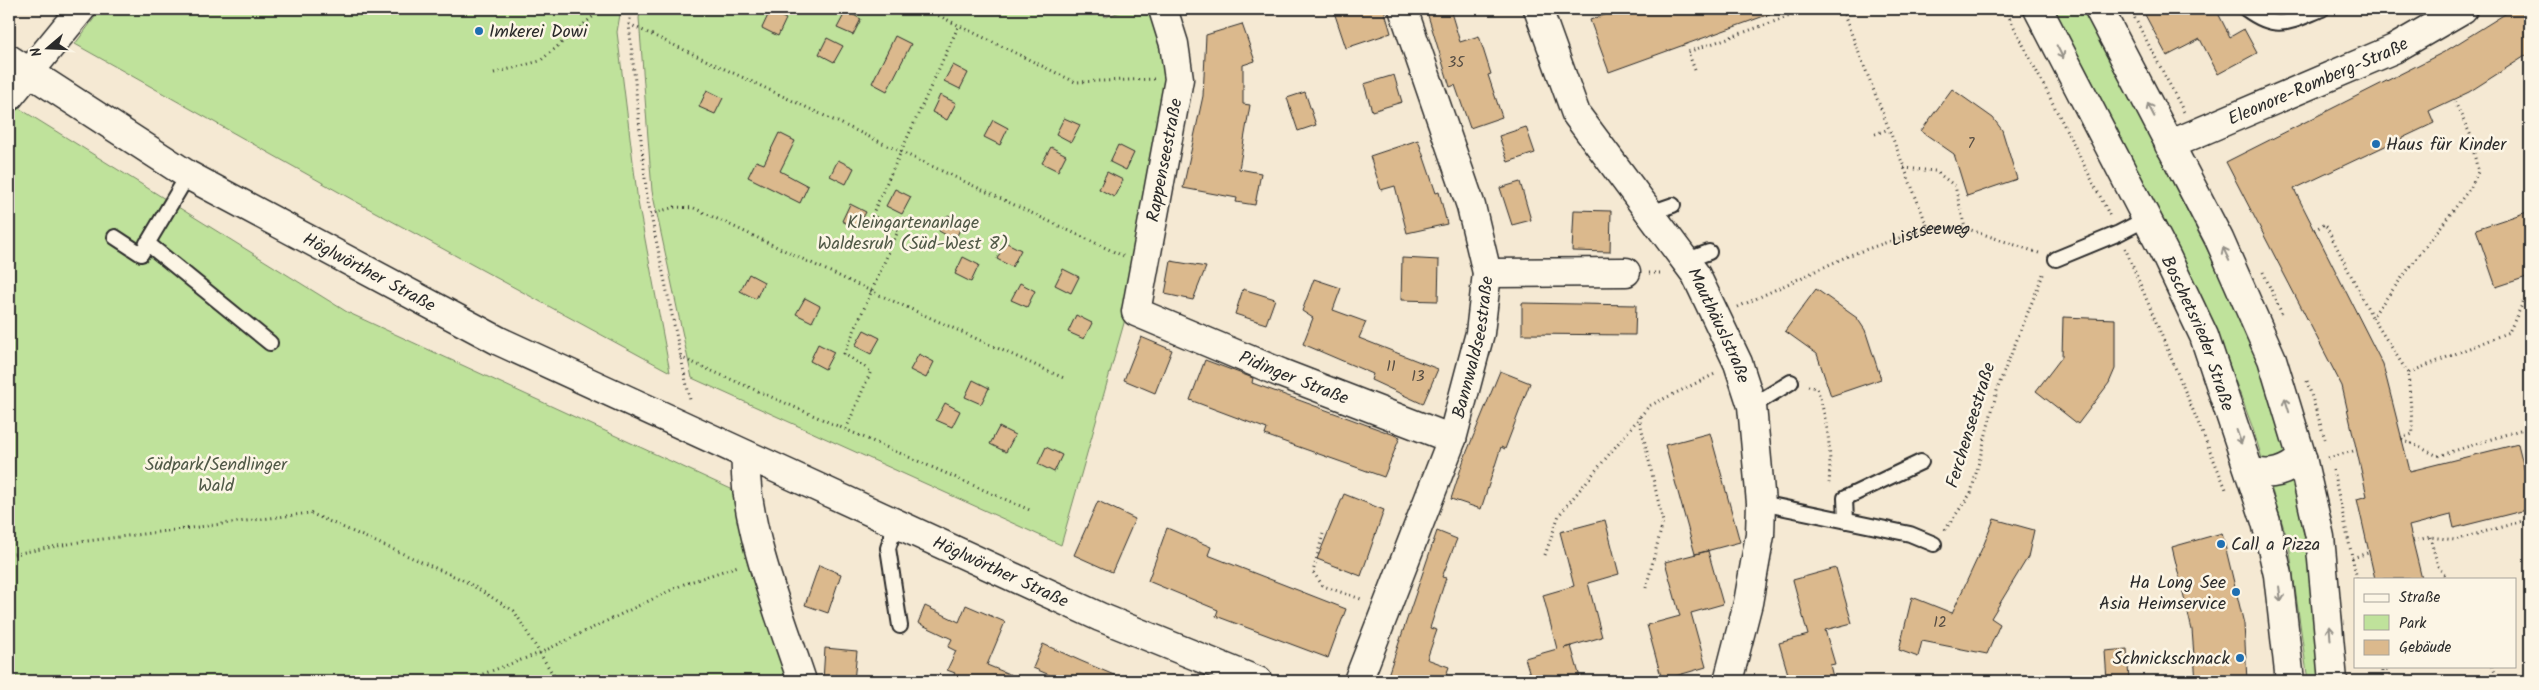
<svg xmlns="http://www.w3.org/2000/svg" width="2539" height="690" font-family="Kalam,sans-serif">
<style>
.green{fill:#bfe29b;stroke:#758663}
.building{fill:#dbb98d;stroke:#2b2b2b}
.lines{fill:none;stroke-linecap:round;stroke-linejoin:round}
.lane-casing{stroke:#2b2b2b;stroke-width:18}
.street-casing{stroke:#2b2b2b;stroke-width:31}
.secondary-casing{stroke:#2b2b2b;stroke-width:31}
.path{stroke:#2b2b2b;stroke-width:3;stroke-dasharray:1 4;stroke-linecap:butt}
.lane{stroke:#fcf5e5;stroke-width:14}
.street{stroke:#fcf5e5;stroke-width:28}
.secondary{stroke:#fcf5e5;stroke-width:28}
.oneway{stroke:#949088}
.poi-dot{fill:#1f6fb2;stroke:#fcf5e5;stroke-width:2}
.labels{text-anchor:middle;stroke-width:5;stroke-linejoin:round;paint-order:stroke}
.number-label{font-size:15px;fill:#574e44}
.poi-label{font-size:18px;fill:#2b2b2b;stroke:#fcf5e5;text-anchor:start}
.street-label{font-size:18px;fill:#2b2b2b;stroke:#fcf5e5}
.park-label{font-size:18px;fill:#505947;stroke:#fcf5e5}
</style>
<rect width="100%" height="100%" fill="#f5e9d3"/>
<filter id="ink" filterUnits="userSpaceOnUse"><feTurbulence type="fractalNoise" baseFrequency=".02" numOctaves="2"/><feDisplacementMap in="SourceGraphic" scale="10" xChannelSelector="R" yChannelSelector="G"/><feConvolveMatrix kernelMatrix="1 2 1 2 8 2 1 2 1" color-interpolation-filters="sRGB"/></filter>
<g filter="url(#ink)">
<path class="green" d="M101,9H621L617,32L638,202L670,372L353,200L75,44Z
M641,9H1089L1106,17L1128,9H1152L1161,44L1167,89L1124,323L1061,545L692,378L652,191L639,18Z
M2052,9H2084L2240,314L2280,417L2288,447L2321,629L2323,681H2308L2289,545L2252,426L2226,356L2184,262Z
M9,102L347,312L744,495L799,681H9Z"/>
<path class="building" d="M1333,9H1384L1391,33L1346,48Z
M1426,9H1450L1460,42L1479,36L1491,74L1488,75L1502,117L1470,128L1455,85L1450,87Z
M1622,9H1777L1778,11L1609,72L1590,20Z
M2142,9H2216L2230,37L2244,29L2257,53L2218,74L2200,39L2167,56Z
M2513,9H2530V53L2469,92L2429,111L2434,123L2294,189L2383,365L2410,471L2518,444L2530,492V509L2454,528L2451,515L2409,526L2422,579H2375L2357,499L2367,496L2342,386L2226,162L2444,52Z
M770,11L786,19L778,36L762,28Z
M846,11L861,19L853,35L837,28Z
M1242,24L1255,61L1243,65V104L1250,105L1239,169L1261,173L1255,205L1236,202L1237,198L1183,188L1203,96L1206,35Z
M895,36L911,44L887,91L872,83Z
M827,38L843,46L834,62L819,54Z
M953,65L968,73L960,89L944,81Z
M1394,75L1402,102L1372,111L1364,84Z
M1952,89L1993,118L2002,130L2017,179L1967,196L1954,154L1921,131Z
M707,90L723,98L715,114L699,107Z
M1305,92L1316,125L1298,131L1287,98Z
M940,95L956,103L947,120L932,112Z
M1064,118L1080,125L1071,142L1056,134Z
M993,120L1008,128L1000,145L984,137Z
M1526,127L1535,153L1508,162L1499,136Z
M779,133L795,141L780,171L808,186L800,203L748,177L756,161L764,164Z
M1418,140L1436,193L1439,192L1447,224L1407,233L1395,186L1381,190L1370,156Z
M1118,145L1134,153L1126,170L1110,162Z
M1051,147L1066,155L1058,171L1042,163Z
M838,160L854,168L846,184L830,176Z
M1107,172L1123,180L1114,197L1099,189Z
M1520,182L1531,220L1512,225L1500,188Z
M895,189L911,197L902,214L886,206Z
M850,204L866,212L857,229L842,221Z
M1574,210L1611,211L1610,252L1572,251Z
M2530,211V276L2496,287L2476,229Z
M948,215L963,223L955,240L939,231Z
M1005,242L1021,250L1012,267L997,259Z
M963,257L979,265L971,282L955,274Z
M1402,258L1439,260L1438,301L1401,300Z
M1171,261L1206,267L1193,300L1165,294Z
M1063,269L1079,277L1071,293L1055,285Z
M749,274L764,282L756,299L740,291Z
M1314,279L1341,288L1333,310L1366,322L1359,338L1438,369L1423,404L1371,380L1373,374L1303,344L1313,318L1302,311Z
M1020,283L1035,291L1027,307L1011,300Z
M1243,289L1275,299L1266,324L1235,314Z
M1816,289L1857,318L1865,330L1881,379L1831,396L1817,354L1785,331Z
M805,298L820,306L812,322L796,314Z
M1522,303L1636,305L1635,335L1522,334Z
M1076,315L1092,323L1084,339L1068,332Z
M2063,317L2115,319V369L2109,383L2078,424L2036,391L2062,357Z
M864,330L880,338L871,354L855,346Z
M1141,337L1172,350L1155,393L1124,380Z
M818,344L834,352L825,369L810,361Z
M919,354L934,362L926,378L910,370Z
M1205,360L1253,378L1252,383L1400,437L1384,477L1265,435L1267,429L1190,400Z
M1500,371L1530,383L1505,449L1501,447L1481,509L1451,499L1464,459Z
M973,380L989,388L981,404L965,397Z
M945,403L960,411L952,427L936,420Z
M999,427L1015,435L1006,452L990,444Z
M1710,433L1740,542L1695,554L1665,445Z
M1046,447L1062,455L1054,472L1038,464Z
M1344,494L1384,510L1361,576L1317,559Z
M1098,501L1135,519L1112,572L1074,555Z
M1994,519L2034,530L2028,557L1991,618L2000,624L1987,654L1922,641L1918,657L1899,650L1912,597L1952,613L1984,544Z
M1605,520L1619,574L1588,583L1602,637L1564,648L1571,646L1581,681H1532L1525,658L1557,649L1543,595L1574,586L1560,532Z
M1167,528L1211,547L1208,555L1346,609L1328,658L1216,616L1218,610L1148,581Z
M1437,531L1457,539L1442,577L1446,578L1430,628L1437,630L1427,659L1449,667L1444,681H1406L1388,675Z
M2222,533L2244,624L2247,681H2196L2192,630L2172,547Z
M1708,551L1723,604L1691,613L1706,667L1662,680L1647,625L1680,616L1665,562Z
M819,565L841,574L828,613L805,605Z
M1836,568L1852,623L1825,630L1835,664L1830,665L1834,681H1790L1779,643L1808,635L1793,580Z
M966,605L1005,622L987,665L1026,681H951L955,673L947,670L956,651L948,647L952,639L918,623L925,606L959,622Z
M1043,644L1081,661L1128,681H1064L1033,668Z
M825,648L857,651L854,681H823Z
M2127,649L2129,681H2107L2105,651Z"/>
<g class="lines">
<defs>
<path id="lane" d="M2246,9C2277,32 2289,22 2322,9
M1650,213L1673,205
M115,237L141,254L188,175
M147,243L270,343
M2056,259L2119,233L2146,219
M1685,261L1709,252
M1752,406L1791,382
M1761,503L1910,534L1934,544
M1846,521L1845,498L1921,462
M896,524L888,548L900,626"/>
<g id="street">
<path id="s2" d="M1163,9L1174,44L1179,79L1136,312L1281,373L1452,439"/>
<path id="s3" d="M1538,9L1576,114L1696,275L1738,363L1752,406L1761,503L1760,535L1748,603L1728,681"/>
<path d="M9,97L81,9"/>
<path id="s4" d="M2169,145L2394,49L2463,9"/>
<path d="M1487,273L1626,272"/>
<path d="M746,455C742,522 781,617 802,681"/>
<path id="s5" d="M1358,681L1452,439L1480,333L1487,273L1471,206L1403,9"/>
</g>
<g id="secondary">
<path id="s6" d="M2038,9L2167,258L2204,336L2266,522L2278,575L2290,681"/>
<path d="M2099,9L2219,239L2272,359L2302,458L2320,537L2333,681"/>
<path id="s7" d="M9,59L188,175L499,341L1100,617L1258,681"/>
<path d="M2250,471C2271,477 2286,472 2302,458"/>
</g>
</defs>
<use href="#lane" class="lane-casing"/>
<use href="#street" class="street-casing"/>
<use href="#secondary" class="secondary-casing"/>
<g class="path">
<path d="M632,9L629,24L647,197L690,400"/>
<path d="M925,9L1075,82L1154,79"/>
<path d="M2005,9L2111,218"/>
<path d="M2130,9L2184,112"/>
<path d="M1844,15L1928,228"/>
<path d="M629,24L1123,256"/>
<path d="M1695,70L1688,52L1810,9"/>
<path d="M494,73L540,61L602,9"/>
<path d="M1875,134L1889,129"/>
<path d="M1904,168L1935,171L1955,186L1965,228"/>
<path d="M650,214L675,207L694,208L873,292L1066,379"/>
<path d="M2314,230L2325,224L2372,317"/>
<path d="M2125,248L2226,489"/>
<path d="M2263,272L2282,314"/>
<path d="M1649,273H1662"/>
<path id="s1" d="M1738,307L1850,255L1928,228H1965L2039,253"/>
<path d="M680,357L1032,511"/>
<path d="M2408,373L2372,317L2471,187L2478,172L2470,134L2454,100"/>
<path d="M2307,381L2325,439"/>
<path d="M1808,386L1817,388C1827,420 1832,449 1829,483"/>
<path d="M1639,417L1663,522L1646,588"/>
<path d="M846,429L871,371L844,354L898,231L872,215L959,25"/>
<path d="M2401,438L2413,434L2408,373L2509,332L2530,288"/>
<path d="M2402,439L2438,456L2523,429L2530,457"/>
<path d="M2328,458L2357,450"/>
<path d="M2333,470L2357,579"/>
<path d="M1945,530L1971,493L1998,387L2044,272"/>
<path d="M1323,534L1313,572L1323,586L1364,600"/>
<path d="M2430,537L2438,566L2447,579"/>
<path d="M2413,541L2430,537L2455,540L2530,519"/>
<path d="M9,555L79,542L310,513L465,581L514,611L557,681"/>
<path d="M1545,555L1559,515L1649,406L1715,374"/>
<path d="M2352,558L2368,553"/>
<path d="M2382,666V681"/>
<path d="M2385,666L2393,681"/>
<path d="M2492,666L2499,681"/>
<path d="M464,681L540,653L684,584L738,566"/>
</g>
<use href="#lane" class="lane"/>
<use href="#street" class="street"/>
<use href="#secondary" class="secondary"/>
</g>
<defs><path id="oneway-shaft" d="M-6 0H5M1.5-3L5.5 0L1.5 3" fill="none" stroke-width="1.6" stroke-linecap="round" stroke-linejoin="round" transform="scale(1.25)"/></defs>
<g class="oneway">
<use href="#oneway-shaft" transform="translate(2060 52) rotate(63)"/>
<use href="#oneway-shaft" transform="translate(2151 110) rotate(-117)"/>
<use href="#oneway-shaft" transform="translate(2226 254) rotate(-115)"/>
<use href="#oneway-shaft" transform="translate(2287 405) rotate(-107)"/>
<use href="#oneway-shaft" transform="translate(2239 437) rotate(71)"/>
<use href="#oneway-shaft" transform="translate(2280 594) rotate(83)"/>
<use href="#oneway-shaft" transform="translate(2330 633) rotate(-94)"/>
</g>
</g>
<g class="poi-dot">
<circle cx="479" cy="31" r="5"/>
<circle cx="2376" cy="144" r="5"/>
<circle cx="2221" cy="544" r="5"/>
<circle cx="2236" cy="592" r="5"/>
<circle cx="2240" cy="658" r="5"/>
</g>
<g class="labels">
<g class="number-label">
<text x="1456" y="67">35</text>
<text x="1971" y="148">7</text>
<text x="1391" y="371">11</text>
<text x="1418" y="381">13</text>
<text x="1940" y="627">12</text>
</g>
<g class="poi-label">
<text x="489" y="37">Imkerei Dowi</text>
<text x="2386" y="150">Haus für Kinder</text>
<text x="2231" y="550">Call a Pizza</text>
<text x="2226" y="588" text-anchor="end">Ha Long See<tspan x="2226" dy="21">Asia Heimservice</tspan></text>
<text x="2230" y="664" text-anchor="end">Schnickschnack</text>
</g>
<g class="street-label">
<text dy="6" stroke="none"><textPath href="#s4" startOffset="162">Eleonore-Romberg-Straße</textPath></text>
<text transform="translate(1164 160) rotate(-79)" y="6">Rappenseestraße</text>
<text dy="6" stroke="none"><textPath href="#s1" startOffset="208">Listseeweg</textPath></text>
<text dy="6" stroke="none"><textPath href="#s7" startOffset="419">Höglwörther Straße</textPath></text>
<text dy="6" stroke="none"><textPath href="#s3" startOffset="368">Mauthäuslstraße</textPath></text>
<text dy="6" stroke="none"><textPath href="#s6" startOffset="362">Boschetsrieder Straße</textPath></text>
<text dy="6" stroke="none"><textPath href="#s5" startOffset="354">Bannwaldseestraße</textPath></text>
<text dy="6" stroke="none"><textPath href="#s2" startOffset="480">Pidinger Straße</textPath></text>
<text transform="translate(1970 425) rotate(-73)" y="6">Ferchenseestraße</text>
<text dy="6" stroke="none"><textPath href="#s7" startOffset="1118">Höglwörther Straße</textPath></text>
</g>
<g class="park-label">
<text x="913" y="228">Kleingartenanlage<tspan x="913" dy="21">Waldesruh (Süd-West 8)</tspan></text>
<text x="216" y="470">Südpark/Sendlinger<tspan x="216" dy="21">Wald</tspan></text>
</g>
</g>
<rect width="2539" height="690" fill="none" stroke="#fcf5e5" stroke-width="30"/>
<rect x="15" y="15" width="2509" height="660" fill="none" stroke="#2b2b2b" stroke-width="2" filter="url(#ink)"/>
<rect x="2354" y="578" width="162" height="90" fill="#fcf5e5" stroke="#a8a49b"/>
<rect x="2364" y="594" width="25" height="8" fill="#fcf5e5" stroke="#a8a49b"/>
<text x="2399" y="602" font-size="15" fill="#2b2b2b">Straße</text>
<rect x="2364" y="615" width="25" height="15" fill="#bfe29b" stroke="#a8a49b"/>
<text x="2399" y="628" font-size="15" fill="#2b2b2b">Park</text>
<rect x="2364" y="640" width="25" height="15" fill="#dbb98d" stroke="#a8a49b"/>
<text x="2399" y="652" font-size="15" fill="#2b2b2b">Gebäude</text>
<g transform="translate(48 48) rotate(251)" stroke="#fcf5e5" stroke-width="4" paint-order="stroke">
<path d="M0-4L9 19L0 12L-9 19Z" fill="#2b2b2b"/>
<text y="-8" font-size="14" font-weight="bold" text-anchor="middle" fill="#2b2b2b">N</text>
</g>
</svg>
